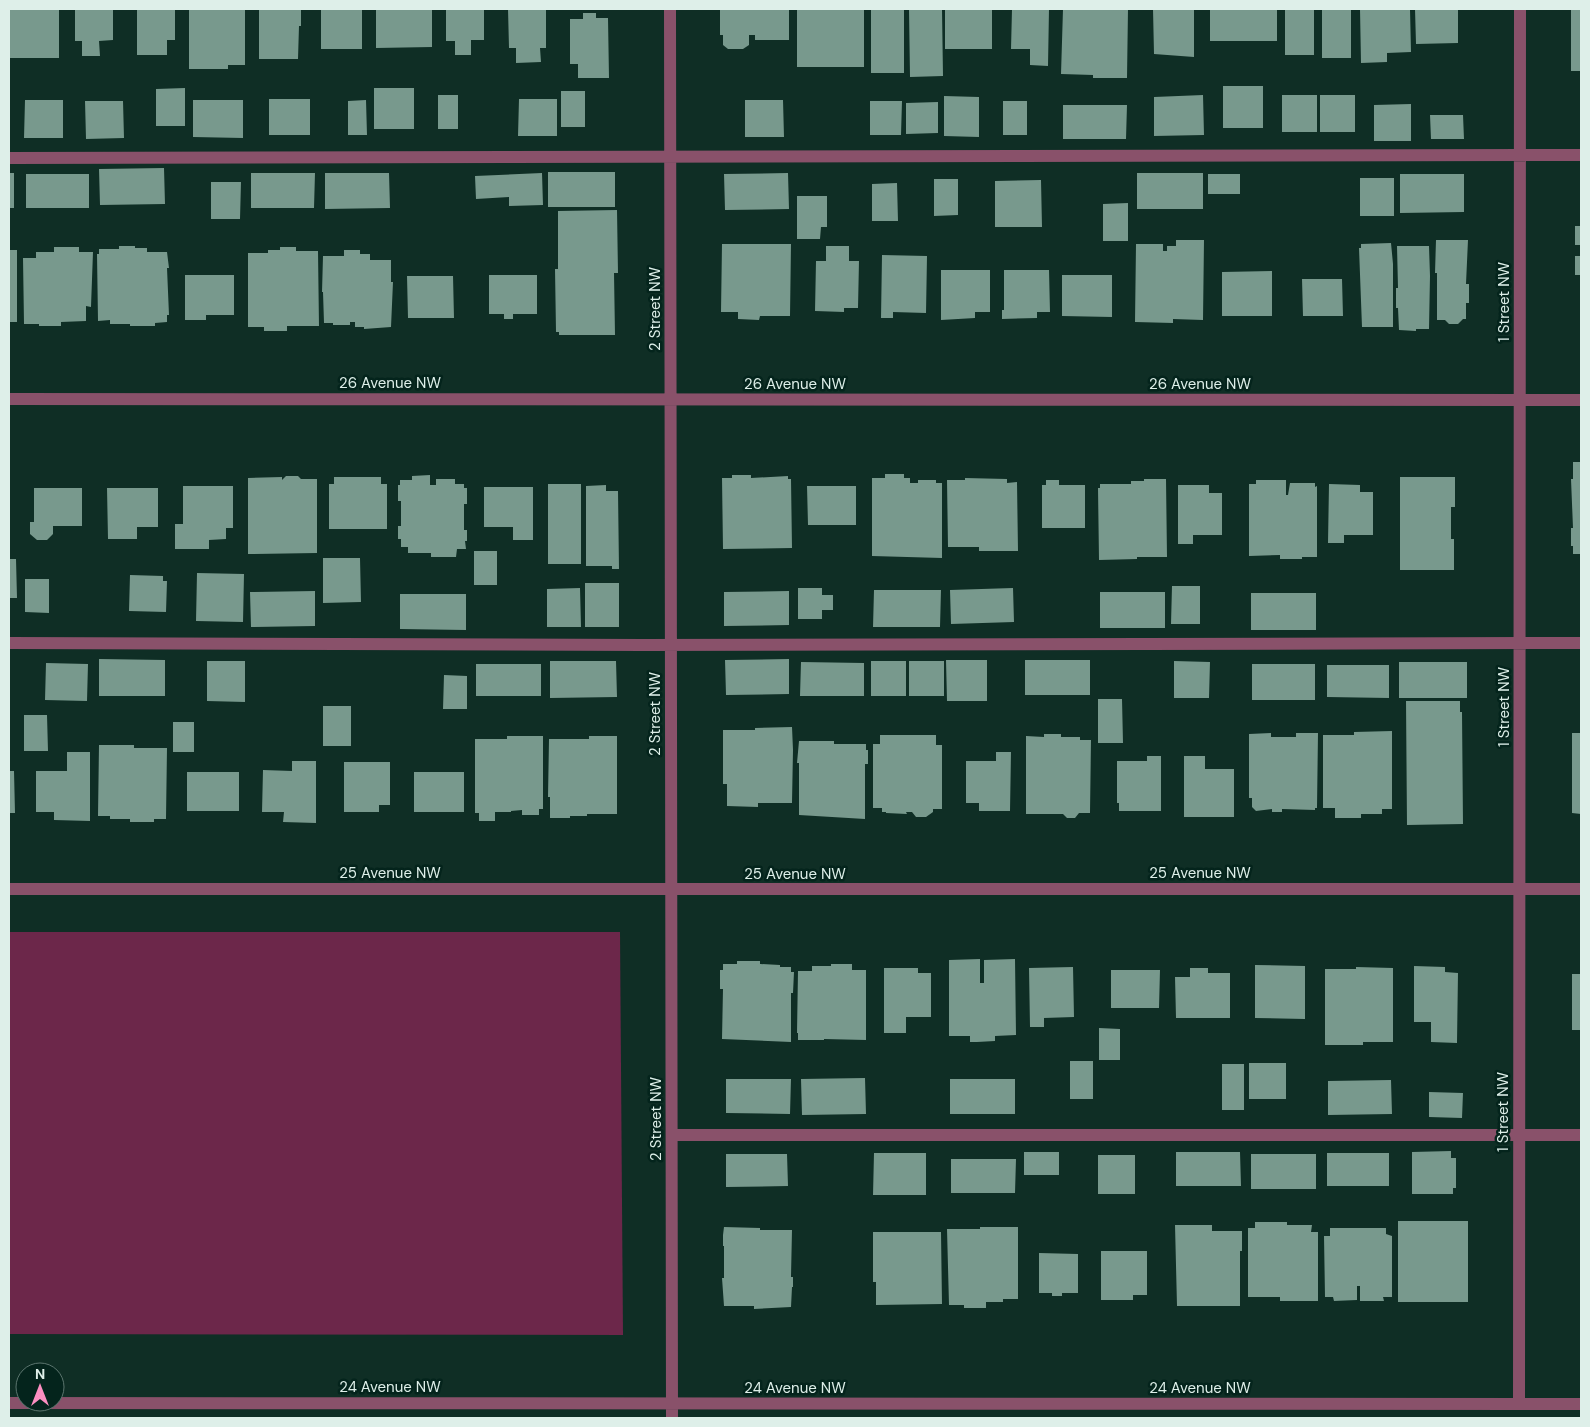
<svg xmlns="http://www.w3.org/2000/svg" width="1590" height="1427" font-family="'DM Sans',sans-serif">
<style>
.green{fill:#6c274a}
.building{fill:#78998d}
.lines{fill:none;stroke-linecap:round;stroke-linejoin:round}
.minor{stroke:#89516a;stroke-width:12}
.labels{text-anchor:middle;stroke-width:5;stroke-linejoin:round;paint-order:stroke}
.street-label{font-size:15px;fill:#deefe9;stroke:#04241c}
</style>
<rect width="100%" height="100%" fill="#0f2e25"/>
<path class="green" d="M9,932H620L623,1335L9,1334Z"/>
<path class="building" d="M9,9H59V58H9Z
M75,9H113V40L99,41L100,56H82V41H75Z
M137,9H175V40H167V55H137Z
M189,9H245V65H228V69H189Z
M259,9H301V26H299L298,59H259Z
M321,9H362V49H321Z
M376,9H432V47L376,48Z
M446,9H484V40H471V55H455V41H446Z
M508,9H546V48H540L541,62L516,63V48H509Z
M720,9H789V40H755V35H749V45L743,49H728L723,45V35H720Z
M797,9H864V67H797Z
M871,9H904V73H871Z
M909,9H942L943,76L910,77Z
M945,9H992V49H945Z
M1012,9H1049L1048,66L1030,65V49H1011Z
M1063,9H1128L1127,78H1093V75L1061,74Z
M1153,9H1194V57L1154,54Z
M1210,9H1277V41H1210Z
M1285,9H1314V55H1285Z
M1322,9H1351V58H1322Z
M1360,9H1410L1411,52L1387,53V62L1361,63Z
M1415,9H1458V43L1416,44Z
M1571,9H1581V71H1571Z
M583,13H596V18H608L609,78H578V64H570V19H583Z
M1223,86H1263V128H1223Z
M185,88V126H156V89Z
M374,88H414V129H374Z
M561,91H585V127H561Z
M438,95H458V129H438Z
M1203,95L1204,135L1154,136V97Z
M1282,95H1317V132H1282Z
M1320,95H1355V132H1320Z
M944,96L979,97V137L944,136Z
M269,99H310V135H269Z
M519,99H557V136H518Z
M25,100H63V138H24Z
M193,100H243V138L193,137Z
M366,100L367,135H348V101Z
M745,100H783L784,137H745Z
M85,101H123L124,138L86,139Z
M870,101H902L901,135H870Z
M1003,101H1027V135H1003Z
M938,102V133L906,134V103Z
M1411,104V141H1374V105Z
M1063,105H1127L1126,139H1063Z
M1430,115H1463L1464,139H1431Z
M164,168L165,204L100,205L99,169Z
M548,172H615V207H548Z
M9,173H14V208H9Z
M251,173H315L314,208H251Z
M325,173H389L390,208L325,209Z
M542,173L543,205L509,206V197L476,199L475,176Z
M788,173L789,209L725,210L724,174Z
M1137,173H1203V209H1137Z
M26,174H89V208H26Z
M1208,174H1240V194H1208Z
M1400,174H1464V212L1400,213Z
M1360,178H1394V216H1360Z
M934,179H958V215L934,216Z
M1041,180L1042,227H995V181Z
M211,182H241L240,219H211Z
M897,183L898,221H872V184Z
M797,196H827V227H821L820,239H797Z
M1128,203V241H1103V204Z
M617,210L618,273H614L615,335H559V332H556L555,269H558V211Z
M1575,226H1581V245H1575Z
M1176,240H1204L1203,320L1173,319V323L1135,322L1136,244H1163V251H1167V246H1176Z
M1436,240H1468L1466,284H1469V303H1466V319H1463L1458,324H1449L1445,320H1437V273H1435Z
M1391,243L1393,264V327H1362L1359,248H1361V244Z
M722,244H791L790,316H760L759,320L738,319V312H721Z
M119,246H135V248H147V252H167L169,268H167L169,315H167V322L155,323V326H130V324H110V320L98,321L97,254H99V249H119Z
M826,246H849V261H859L858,308H844V312L815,311L816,261H826Z
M1397,246H1429L1430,276L1429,329H1416V331L1399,330L1398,308H1396V288H1398Z
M54,247H79V252H93L91,307L86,306V321L61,322V326H39V324H24L23,258H36V252H54Z
M280,247H296V251H318L319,326H287V331H264V327H248V253H268V250H280Z
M9,250H17V322H9Z
M344,250H360V254H370V260H391V282H393L391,327L364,329V327H355V322H350V325H333V323H324L323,292H322L323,256H344Z
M882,255L927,256L926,313L893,312V318H881Z
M1575,256H1581V275H1575Z
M941,270H990V312H975V318L941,320Z
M1004,270H1049L1050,312H1037V318L1002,319V310H1004Z
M1272,271V316H1222V272Z
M185,275H234V315H206V320H185Z
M489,275H537V314H513V319H504V314H489Z
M1062,275H1112V317L1062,316Z
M407,276H453L454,318H408Z
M1302,279H1342L1343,316H1303Z
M1573,462H1581V554H1573V546H1571V528H1573L1571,479H1573Z
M885,474H904V478H910V483H918V480H936V483H942V558L872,556V478H885Z
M430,475V485H436V479H455V484H464V488H467V504H464V530H467V541H465L466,549H457L456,557H431V553H408V547H401V539H398V526H401V501H398V485H400V480H412V476Z
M732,475H751V478L788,476V479H791L792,548L723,549L722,478H732Z
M286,476H298L301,479H317V553L248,554V478L282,477V480Z
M334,477H381V484H387V529H329V484H334Z
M1400,477H1455V507H1451V539H1454V570H1400Z
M965,478L1007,479V483L1017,482L1018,551H979V547H948L947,480H965Z
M1144,479H1166L1167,557H1137V559L1099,560L1098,488H1100V484H1131V481H1144Z
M1046,480H1059V485H1085V528H1042V485H1046Z
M1256,480H1286V495H1288L1290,483H1315V487L1317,486V557H1302V559H1280V555L1249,556V484H1256Z
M548,484H581V564H548Z
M1329,484L1360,485V492H1373V535H1344V543H1328Z
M606,485V491H618L619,569H612V566H586V486Z
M1178,485H1209V493H1222V535H1193V544H1178Z
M183,486H233V528H226V539L209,540V549H175V524H183Z
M807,486H856V525H808Z
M484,487H533V540H513V527H484Z
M34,488H82V526H53V534L47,540H37L30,534V522H34Z
M107,488H158V527H137V539H108Z
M474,551H497V585H474Z
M323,558H360L361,602L323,603Z
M9,559H16L17,598H9Z
M197,573L244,574L243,622L196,621Z
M130,575L163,576V581H167L166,612L129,611Z
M25,579H49V613L25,612Z
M585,583H619V627H585Z
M1172,586H1200V624H1171Z
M580,588L581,627H547V589Z
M798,588H822V595H833V610H822V619H798Z
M1013,588L1014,622L951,624L950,590Z
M874,590H941L940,627H873Z
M315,591V626L251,627L250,592Z
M789,591V625L724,626V592Z
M1100,592H1165V628H1100Z
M1251,593H1316V630H1251Z
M400,594H466V630L400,629Z
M99,659L165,660V696H99Z
M789,659V694L726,695L725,660Z
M946,660H987V701H947Z
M1025,660H1090V695H1025Z
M207,661H245V702L207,701Z
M550,661H616L617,697L550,698Z
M871,661H906V696H871Z
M909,661H944V696H909Z
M1174,661L1210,662L1209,698H1174Z
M801,662L864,663V696H800Z
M1399,662H1467V698H1399Z
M46,663L88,664L87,701L45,700Z
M476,664H541V696H476Z
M1252,664H1315V700H1252Z
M1327,665H1389V698L1327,697Z
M444,675L467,676V709H443Z
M1098,699H1122L1123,743H1098Z
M1406,701H1460V712H1462L1463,824L1407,825Z
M323,706H351V746H323Z
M24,715H47L48,751H24Z
M173,722H194V752H173Z
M792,727L793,750L792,803H758V807L727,806V784H723V730H755V728Z
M1392,731V809H1382V814H1361V818H1335V808H1323V735H1354V732Z
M1271,733V737H1296V733H1318L1317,808H1315V810L1282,809V812H1272V809L1256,811L1252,807V798H1249V734Z
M1572,733H1581V814L1572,813Z
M1044,734H1061V737H1080V740H1091L1090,813H1079L1075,818H1067L1063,814H1026V736L1044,737Z
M880,735H936V745H942V809H933V812L926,817H916L912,812H906L907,814L886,813V812H882V808H873V744H880Z
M507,736H543V809H539V815H522V810L511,811V812H495V821H479V813H475V739H507Z
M589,736H617V814H587V816H570V818H550V797H548L549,739H589Z
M799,741H834V744H866V750H868V764H865V819L799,815V763H797Z
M99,745H134V748H167L166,819H154V822H130V819H110V816H98Z
M67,752H90V821L54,820V812H36V771H67Z
M996,752H1011L1010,811H979V803H966V761H996Z
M1147,756H1161V811H1119V803H1117V761H1147Z
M1184,756H1205V769H1234V817H1184Z
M292,761H316V823L283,822L284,812H262L263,770L292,771Z
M344,762H390V805H379V812H344Z
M9,771H14L15,813H9Z
M187,772H239V811H187Z
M414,772H464V812H414Z
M980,959V983H984V960L1015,959L1016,1035L995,1036V1041L977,1042H970V1036H949V960Z
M737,961H760V964L780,965V967H791V972H794L793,993H791V1042L722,1039L723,989H720V970H723V964H737Z
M831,964H852V970H866V1040L824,1039V1040H798V1033H797L798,971H812V966H831Z
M1255,965L1305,966V1019L1255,1018Z
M1414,966L1445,967V972L1458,973L1457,1043L1431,1042V1022H1414Z
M1073,967L1074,1017L1044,1018V1027H1030L1029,968Z
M1356,967L1393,968V1042H1363V1045H1325V969H1356Z
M884,968H918V973H931V1017H906V1033H884Z
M1190,968H1208V973H1230V1018H1176L1175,977H1190Z
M1111,970H1160L1159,1008H1111Z
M1572,974H1581V1030H1572Z
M1099,1028L1120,1029V1060H1099Z
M1070,1061H1093V1099H1070Z
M1249,1063H1286V1099H1249Z
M1222,1064H1244V1110H1222Z
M865,1078L866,1114L802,1115L801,1079Z
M726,1079H791L790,1114L726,1113Z
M950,1079H1015V1114H950Z
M1391,1080L1392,1114L1328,1115V1081Z
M1429,1092L1463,1093L1462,1118L1429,1117Z
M1451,1151V1158H1456V1188H1453V1194H1412V1152Z
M1024,1152H1059V1175H1024Z
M1176,1152H1240L1241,1186H1176Z
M874,1153H926V1195H873Z
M1327,1153H1389V1186H1327Z
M726,1154H787L788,1186L726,1187Z
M1251,1154H1316V1189H1251Z
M1098,1155H1135V1194H1098Z
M951,1159H1016L1015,1193H951Z
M1398,1221H1468V1302H1398Z
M1255,1222H1287V1225H1312L1311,1232H1318V1301H1280V1297H1248V1228H1255Z
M1175,1225H1212V1231H1242V1251H1240V1306H1177Z
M724,1227L760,1228V1230H792L791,1277H793V1287H792L791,1307L754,1309V1306H724L722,1278H724V1246H723V1235Z
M980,1227H1018V1299H1003V1302H986V1308H964V1305H949L947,1229H980Z
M1330,1228H1386V1234L1392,1236V1297H1383L1384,1301H1360V1286H1357V1300L1334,1301L1333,1297H1325L1324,1236H1330Z
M873,1232H941L942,1304L876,1305V1282H873Z
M1101,1251H1147V1295H1133V1300H1101Z
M1039,1253L1078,1254V1293H1062V1296H1052V1293H1039Z"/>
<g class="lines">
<path class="minor" d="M670,9L672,1418
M9,158L1581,155
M9,399L1581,400
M9,643L643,645L1581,643
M9,889H1581
M672,1135H1581
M9,1403L1581,1404
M1519,1404L1520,9"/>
</g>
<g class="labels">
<g class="street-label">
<text transform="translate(1504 302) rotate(-90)" y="5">1 Street NW</text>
<text transform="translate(655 309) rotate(-90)" y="5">2 Street NW</text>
<text x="390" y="388">26 Avenue NW</text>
<text x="795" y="389">26 Avenue NW</text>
<text x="1200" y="389">26 Avenue NW</text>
<text transform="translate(1504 707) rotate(-90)" y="5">1 Street NW</text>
<text transform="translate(655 714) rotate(-90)" y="5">2 Street NW</text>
<text x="390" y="878">25 Avenue NW</text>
<text x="1200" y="878">25 Avenue NW</text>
<text x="795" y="879">25 Avenue NW</text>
<text transform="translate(1503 1112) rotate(-90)" y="5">1 Street NW</text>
<text transform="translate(656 1119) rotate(-90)" y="5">2 Street NW</text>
<text x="390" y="1392">24 Avenue NW</text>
<text x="795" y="1393">24 Avenue NW</text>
<text x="1200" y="1393">24 Avenue NW</text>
</g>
</g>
<rect width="1590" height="1427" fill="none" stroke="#deefe9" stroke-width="20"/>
<g transform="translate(40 1387)"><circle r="24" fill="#04241c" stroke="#5b756e"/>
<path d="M0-4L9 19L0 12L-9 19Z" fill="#fc8fc1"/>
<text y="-8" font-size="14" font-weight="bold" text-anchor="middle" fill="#deefe9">N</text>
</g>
</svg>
